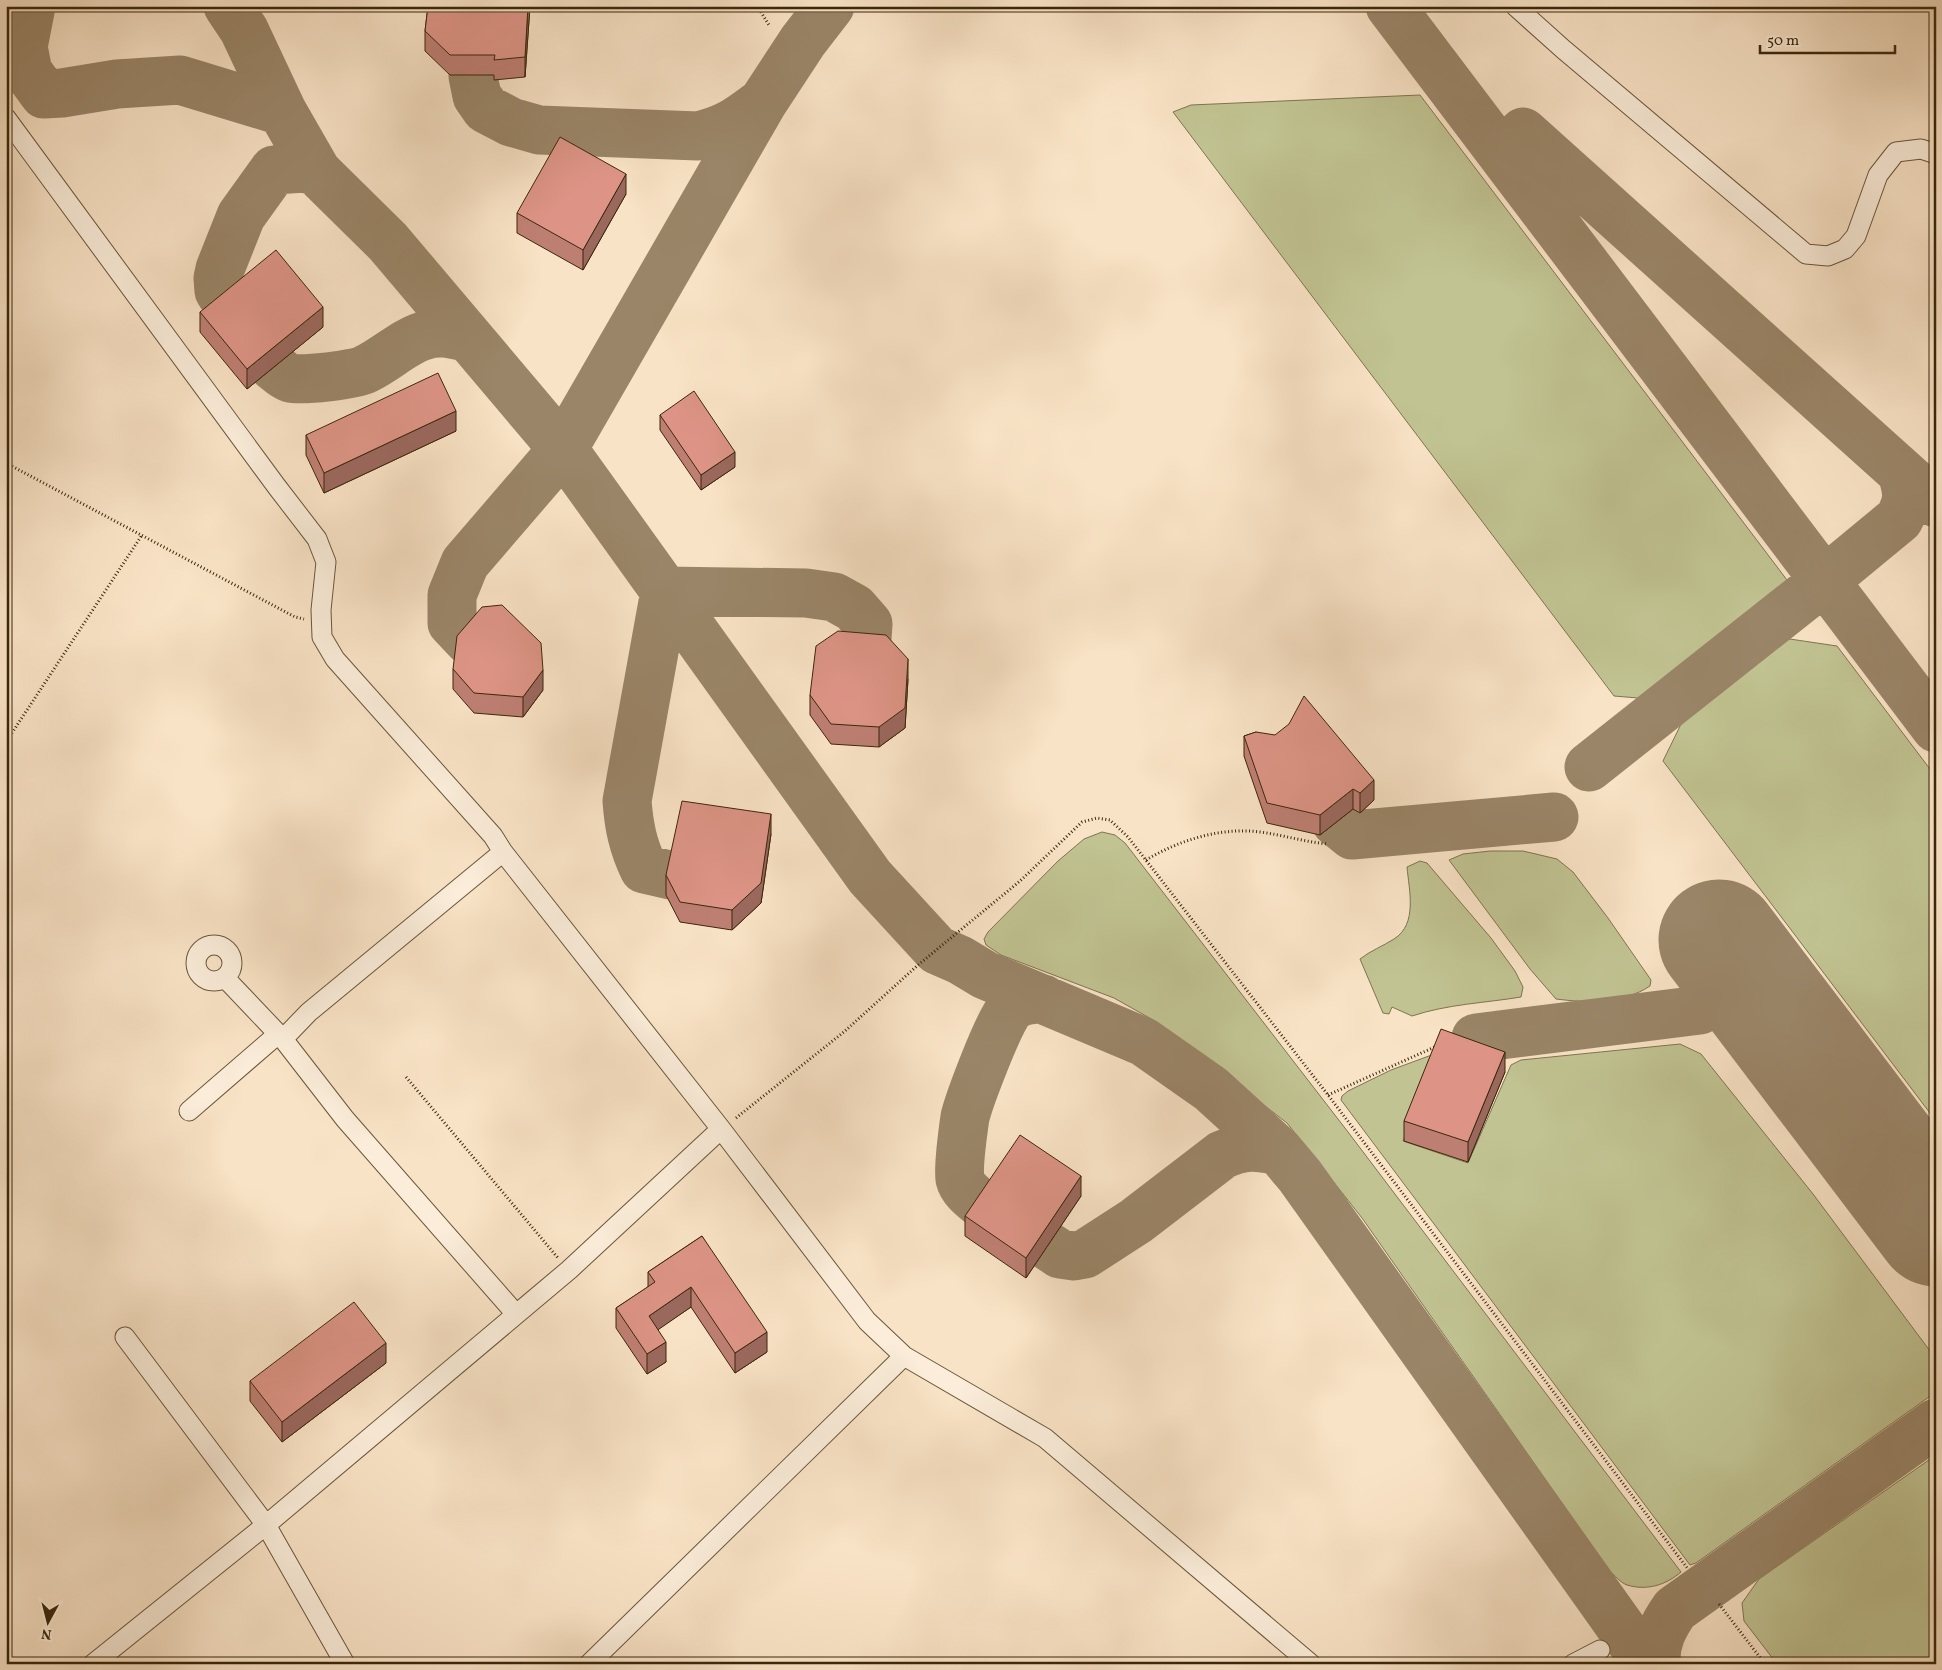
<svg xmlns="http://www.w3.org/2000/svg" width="1942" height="1670" font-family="Vollkorn,serif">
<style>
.green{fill:#c1c392;stroke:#7e754e}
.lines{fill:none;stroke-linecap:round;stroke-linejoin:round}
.taxiway{stroke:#9a8568;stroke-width:49}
.runway{stroke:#9a8568;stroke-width:121}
.minor-casing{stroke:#6a563a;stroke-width:21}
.path{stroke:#3b270b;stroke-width:3;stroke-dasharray:1 2.5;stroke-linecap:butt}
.minor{stroke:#fbedda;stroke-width:19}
.wall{fill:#be7f73;stroke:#3b270b}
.shaded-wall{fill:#9b685e;stroke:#3b270b}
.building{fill:#dd9486;stroke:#3b270b}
</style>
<rect width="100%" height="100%" fill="#f9e3c6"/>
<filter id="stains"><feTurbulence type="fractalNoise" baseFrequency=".004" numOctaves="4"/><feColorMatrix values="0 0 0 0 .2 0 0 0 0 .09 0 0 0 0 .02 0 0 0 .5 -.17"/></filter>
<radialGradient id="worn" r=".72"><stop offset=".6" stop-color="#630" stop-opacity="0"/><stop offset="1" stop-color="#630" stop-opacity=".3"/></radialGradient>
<path class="green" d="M1420,95L1790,584L1638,698L1614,696L1173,112L1191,105Z
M1783,638L1837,646L1936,777V1121L1663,761L1684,718Z
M1102,832L1115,835L1125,843L1348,1132L1681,1572C1666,1585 1647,1591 1627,1585C1621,1583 1614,1575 1609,1570L1362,1218L1287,1123L1155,1021L1114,998L1001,955L986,945L984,939L988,932L1058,861L1084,839Z
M1490,851H1523L1557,859L1573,872L1608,918L1651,980L1650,986C1623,1004 1587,1003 1556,999L1530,969L1449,860L1463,854Z
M1420,861L1427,863L1491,938L1515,971L1523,987L1521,997C1485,1003 1448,1004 1412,1016L1392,1007L1389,1014L1383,1013L1360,959C1370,951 1383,946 1394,939C1418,924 1409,890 1407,867Z
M1680,1044L1701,1054L1813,1194L1936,1359V1391L1933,1394L1696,1563L1690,1565L1341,1100L1342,1096L1348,1091L1391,1070L1437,1053L1403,1141L1468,1163L1511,1065L1521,1060Z
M1936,1455V1664H1777L1744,1621L1742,1603L1759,1579Z"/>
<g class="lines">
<path class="taxiway" d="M31,6L23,47L28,72L44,94L62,93L117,84L180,80L282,111
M228,6L244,30L282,111L317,172L388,242L563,449L870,877L937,950L960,960L985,975L1144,1042L1211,1089L1279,1151L1300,1176L1647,1664
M1390,6L1936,728
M473,76L477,96L486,109L511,122L539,130L698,136C728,129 739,120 763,102
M1523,132L1936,503
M230,308L219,291L218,278L220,269L241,216L274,170L305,168L317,172
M274,367C279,371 284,376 290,378C302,381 355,375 366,369C385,360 404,342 423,336C439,330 453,334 469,338
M469,641L452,623V595L465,563L563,449L763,102L803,41L830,6
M1589,767L1824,581L1899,519C1909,500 1908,493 1902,473
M1336,822L1352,835L1554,817
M670,875L644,869C633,846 629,827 627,801L665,591L806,593L834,597L854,608L868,624L866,653
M1470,1058L1476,1038L1700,1010
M985,1207C976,1199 963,1191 960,1179C958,1166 963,1131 965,1117C969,1101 1000,1017 1011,1008C1020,1000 1031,999 1043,999
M1048,1246L1060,1254L1074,1256L1085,1254L1136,1221L1222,1155C1245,1145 1255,1146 1279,1151
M1656,1664C1655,1642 1663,1626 1675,1609L1936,1423"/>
<path class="runway" d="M1719,940L1936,1226"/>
<defs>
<path id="minor" d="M1515,6L1563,49L1806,254L1828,256L1845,249L1856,236L1878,175L1896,152L1921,149L1936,154
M6,118L277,487L317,539L326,562L321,610L322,637L335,659L493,836L503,852L721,1129L867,1321L904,1356L1045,1438L1311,1664
M196 963a18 18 0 1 1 36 0a18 18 0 1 1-36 0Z
M225,978L283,1039L345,1119L516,1314
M283,1039L309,1012L503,852
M189,1111L278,1034
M125,1337L266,1525L345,1664
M93,1664L266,1525L569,1270L721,1129
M589,1664L904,1356
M1573,1664L1600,1650"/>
</defs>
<use href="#minor" class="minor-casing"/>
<path class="path" d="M757,6L769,25
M6,463L295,617L304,619
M6,742L142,535
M1146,860C1180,840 1220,827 1260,832C1283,835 1305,842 1328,844
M406,1077L558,1258
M1328,1095L1437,1046
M736,1118L845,1031L918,965L1020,881L1082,822L1097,818L1110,820L1128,837L1328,1095L1688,1569
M1719,1604L1765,1664"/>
<use href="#minor" class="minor"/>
</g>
<path class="wall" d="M428,6H530L525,77L494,80V75H450L425,51V31Z
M626,194L583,270L517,233V213Z
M200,312L323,327L247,389L200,332Z
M660,415L735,467L701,490L660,430Z
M456,431L324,493L306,455V435Z
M453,669L543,690L523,717L474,713L453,689Z
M908,679L905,728L879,747L831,744L810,715V695Z
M1256,732L1374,800L1360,813L1353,809L1320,835L1267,823L1244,756V736Z
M771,834L761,903L732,930L680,922L666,895V875Z
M1505,1072L1468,1162L1404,1141V1121Z
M1081,1196L1026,1278L965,1236V1216Z
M702,1236L767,1352L735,1373L691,1307L658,1329L666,1362L647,1374L616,1328V1308L648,1287V1272Z
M386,1363L282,1442L250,1401V1381Z"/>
<path class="shaded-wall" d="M528,6H530L525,77V57Z
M626,174V194L583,270V250Z
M323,307V327L247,389V369Z
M456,411V431L324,493V473Z
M735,452V467L701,490V475Z
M908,659V679L905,728L879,747V727Z
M543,670V690L523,717V697Z
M1374,780V800L1360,813V793Z
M1353,789V809L1320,835V815Z
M771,814V834L761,903L732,930V910Z
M1505,1052V1072L1468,1162V1142Z
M1081,1176V1196L1026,1278V1258Z
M691,1287V1307L649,1336V1316Z
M767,1332V1352L735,1373V1353Z
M666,1342V1362L647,1374V1354Z
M386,1343V1363L282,1442V1422Z"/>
<path class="building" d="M428,6H528L525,57L494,60L495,55H450L425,31Z
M560,137L626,174L583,250L517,213Z
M276,250L323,307L247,369L200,312Z
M438,373L456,411L324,473L306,435Z
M694,391L735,452L701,475L660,415Z
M502,605L541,643L543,670L523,697L474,693L453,669L457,636L482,607Z
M838,631L886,635L908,659L905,708L879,727L831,724L810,695L816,646Z
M1304,696L1374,780L1360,793L1353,789L1320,815L1267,803L1244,736L1256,732L1275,735L1289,724Z
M682,801L771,814L761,883L732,910L680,902L666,875Z
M1441,1029L1505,1052L1468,1142L1404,1121Z
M1020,1135L1081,1176L1026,1258L965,1216Z
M702,1236L767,1332L735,1353L691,1287L649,1316L666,1342L647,1354L616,1308L655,1282L648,1272Z
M354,1302L386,1343L282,1422L250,1381Z"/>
<rect width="1942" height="1670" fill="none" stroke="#f9e3c6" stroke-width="25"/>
<rect x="8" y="8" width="1927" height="1655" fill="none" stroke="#3b270b" stroke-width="2.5"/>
<rect x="12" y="12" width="1917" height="1645" fill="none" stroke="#3b270b"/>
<g transform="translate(48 1622) rotate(187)" stroke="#fbedda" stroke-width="4" paint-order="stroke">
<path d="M0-4L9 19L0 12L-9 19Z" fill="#3b270b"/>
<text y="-8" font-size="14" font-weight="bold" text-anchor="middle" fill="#3b270b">N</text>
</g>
<path d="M1760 45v8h135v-8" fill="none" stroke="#3b270b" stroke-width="2.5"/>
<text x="1767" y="45" font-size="15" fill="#3b270b" stroke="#fbedda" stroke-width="4" paint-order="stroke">50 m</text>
<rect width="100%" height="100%" filter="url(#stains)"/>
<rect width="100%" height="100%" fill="url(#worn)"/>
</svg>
